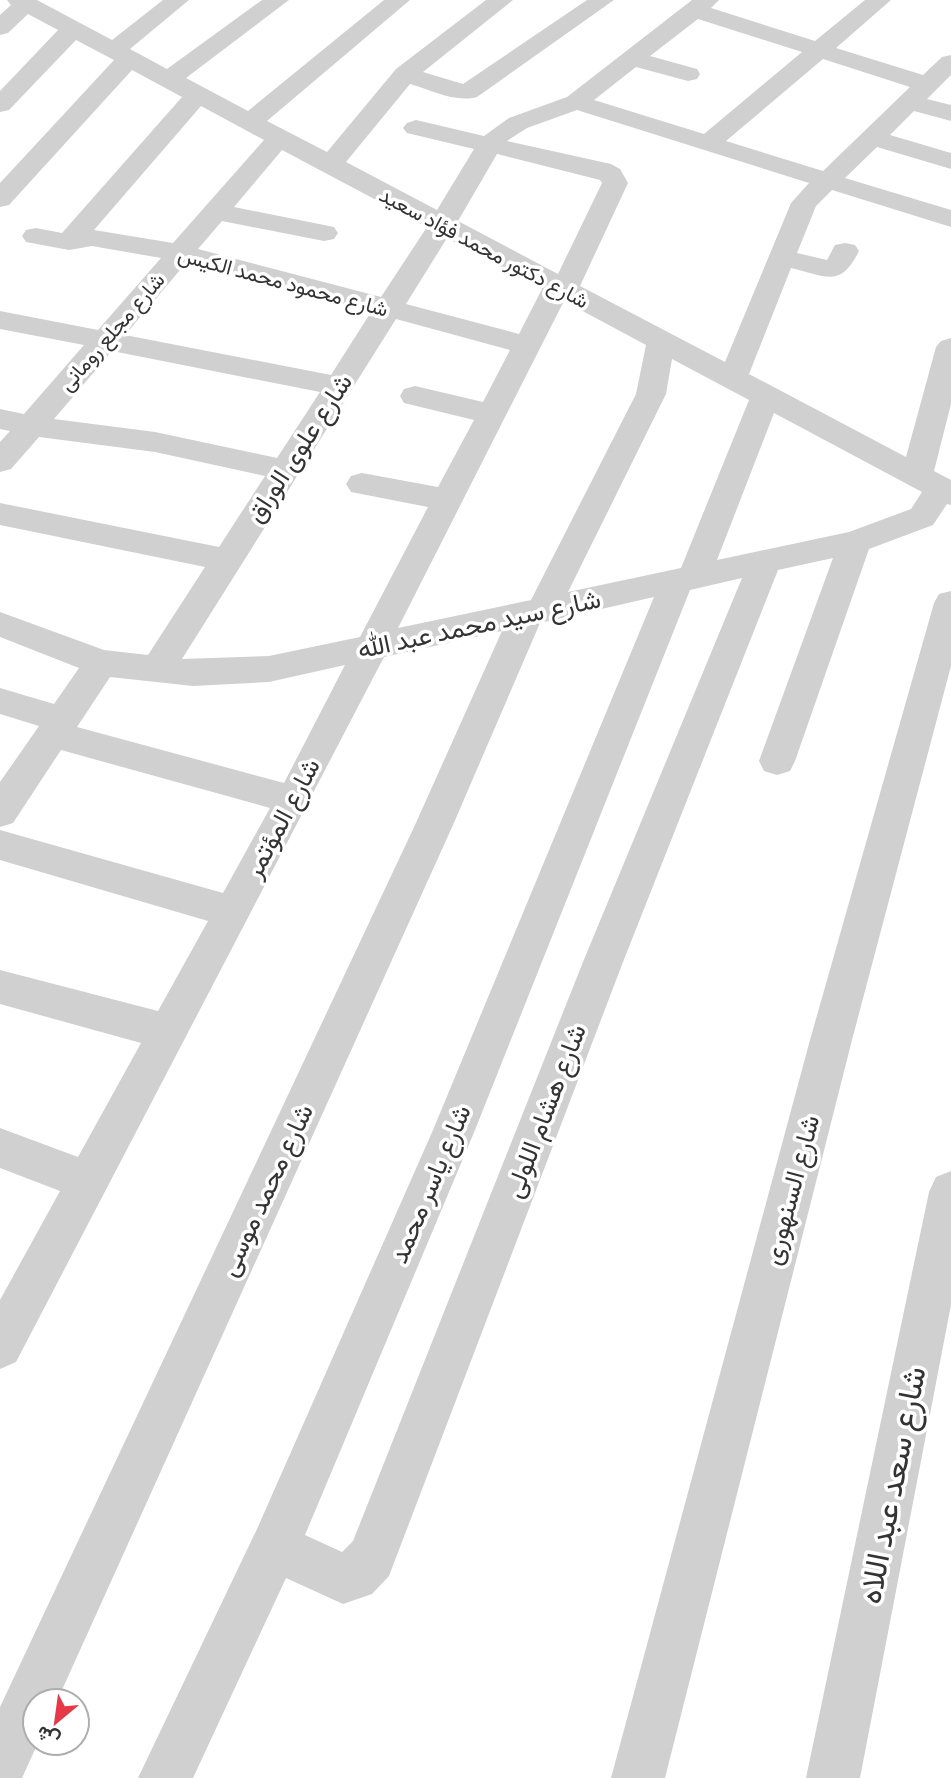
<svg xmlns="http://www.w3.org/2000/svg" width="951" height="1778" font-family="'PT Sans Narrow',Vazirmatn,sans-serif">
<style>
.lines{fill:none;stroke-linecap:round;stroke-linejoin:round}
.minor{fill:#d0d0d0;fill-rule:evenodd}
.labels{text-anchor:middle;stroke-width:7;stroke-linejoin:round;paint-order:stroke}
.far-street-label{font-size:21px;fill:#333;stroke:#fff}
.street-label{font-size:26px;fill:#333;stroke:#fff}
.near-street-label{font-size:32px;fill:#333;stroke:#fff}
</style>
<rect width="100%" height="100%" fill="#fff"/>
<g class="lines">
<path class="minor" d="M7,0H37L112,40L163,0H189L130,49L167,69L262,0H289L186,78L248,111L384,0H410L267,121L327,152L396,69L486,0H513L423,72L463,84L587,0H614L477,97C455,103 431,90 410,84L346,162L437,210L474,149L407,133L403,128L407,123L416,120L484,136L509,118L567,97L692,0H719L711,8L815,41L865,0H891L836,48L923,75L942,57L951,55V75L927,99L951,105V121L914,111L890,135L951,153V169L877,147L845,178L951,210V227L832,190L816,206L797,253L827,260L835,245L845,243L855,245L859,251C840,289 826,276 791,268L749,374L906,457L936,347L941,341L951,338V404L934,471L951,480V505L947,504L933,525L869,549L795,761L790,771L777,775L764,771L759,761L833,558L778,570L623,962L389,1576L372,1594L343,1604L286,1578L193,1778H138L257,1529L433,1130L654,597L540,623L453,825L57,1701H35V1743H38L22,1778H0V1707L415,825L502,631L384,657L16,1362L0,1369V1300L60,1191L0,1168V1128L78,1157L141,1043L0,1004V970L158,1011L208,921L0,860V830L223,893L270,808L61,750L13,823L0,827V782L39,726L0,714V688L54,704L79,668L0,637V612L104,650L148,655L205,567L0,525V503L219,547L265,476L155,452L39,437L11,469L0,472V442L10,431L0,429V409L24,414L84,345L0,329V311L98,330L161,258L92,246L69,250L26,242L22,236L26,230L36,228L62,233L182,97L132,70L9,205L0,207V183L114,60L76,40L9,110L0,112V91L58,30L28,14L8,33L0,35V15L11,5ZM698,19L802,52L704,134L594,100L636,67L688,81L697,79L700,74L697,69L650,56ZM823,59L910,87L823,171L726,141ZM201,106L264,140L173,243L94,230ZM577,110L809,183L791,203L725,362L580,286L628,183L620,169L611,164L507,141L527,128ZM282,150L427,227L381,297L198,249L222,221L324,241L334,239L338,233L334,227L234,207ZM497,154L600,180L602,183L558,274L458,221ZM447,238L542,289L519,334L406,304ZM186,263L371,312L331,375L125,335ZM564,301L646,345L636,394L531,600L398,628ZM396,319L510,350L483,402L415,386L404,389L400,396L404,403L474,420L438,487L362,473L351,476L346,484L351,492L428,507L360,637L269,656L182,659ZM112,351L320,392L277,458L155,432L54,419ZM672,359L749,400L681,568L568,592L666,394ZM774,413L922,492L911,509L849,532L717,560ZM742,578L583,962L353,1541L342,1552L305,1535L475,1130L690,590ZM345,665L284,783L77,727L110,677L193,686L269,682Z
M951,591V666L852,1040L665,1778H611L810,1040L934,603L939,594Z
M951,1171V1305L860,1778H806L929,1192L936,1177Z"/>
</g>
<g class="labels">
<g class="far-street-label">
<text transform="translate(484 248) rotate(28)" y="7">شارع دكتور محمد فؤاد سعيد</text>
<text transform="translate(283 282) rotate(15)" y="7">شارع محمود محمد الكيس</text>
<text transform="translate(112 332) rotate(-49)" y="7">شارع مجلع رومانى</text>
</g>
<g class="street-label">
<text transform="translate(299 448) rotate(-57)" y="9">شارع علوى الوراق</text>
<text transform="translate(479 624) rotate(-12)" y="9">شارع سيد محمد عبد الله</text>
<text transform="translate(282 818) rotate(-62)" y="9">شارع المؤتمر</text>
<text transform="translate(545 1111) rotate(-69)" y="9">شارع هشام اللولى</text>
<text transform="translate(430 1184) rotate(-67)" y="9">شارع ياسر محمد</text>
<text transform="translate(266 1190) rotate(-65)" y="9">شارع محمد موسى</text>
<text transform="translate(791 1190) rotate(-75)" y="9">شارع السنهورى</text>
</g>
<g class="near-street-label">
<text transform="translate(892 1485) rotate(-79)" y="11">شارع سعد عبد اللاه</text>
</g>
</g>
<g transform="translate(56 1722) rotate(209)"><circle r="33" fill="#ffffff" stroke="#adadad" stroke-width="2"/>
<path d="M0-5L12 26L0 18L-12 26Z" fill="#e63946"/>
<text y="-10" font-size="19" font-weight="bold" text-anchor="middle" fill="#333333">ش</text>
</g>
</svg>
